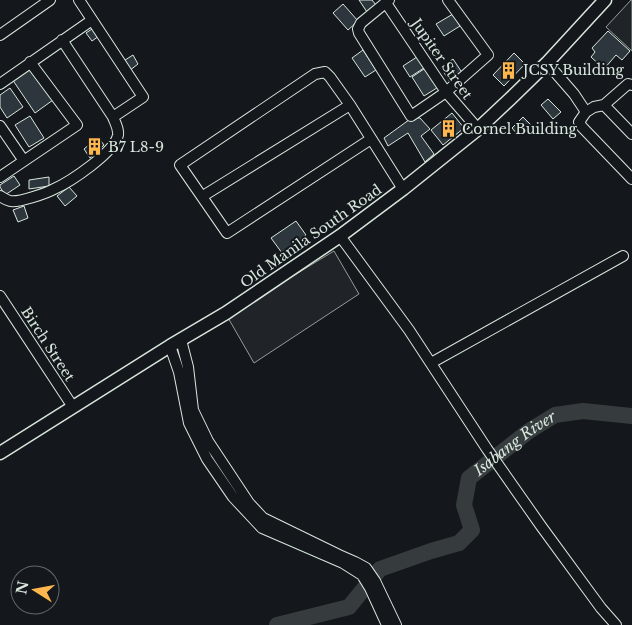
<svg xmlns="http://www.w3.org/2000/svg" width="632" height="625" font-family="'Libre Baskerville',serif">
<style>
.green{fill:#202428;stroke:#939e99}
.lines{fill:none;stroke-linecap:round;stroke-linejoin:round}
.river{stroke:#363b3e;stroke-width:16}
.building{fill:#2c363c;stroke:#d8e6dc}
.minor-casing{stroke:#d8e6dc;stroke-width:12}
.major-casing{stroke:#d8e6dc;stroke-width:15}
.minor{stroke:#14181c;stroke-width:10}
.major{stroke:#14181c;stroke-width:12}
.labels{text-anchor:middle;stroke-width:4;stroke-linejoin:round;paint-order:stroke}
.street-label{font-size:14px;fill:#d8e6dc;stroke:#14181c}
.poi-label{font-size:14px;fill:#d8e6dc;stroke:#14181c;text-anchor:start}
.water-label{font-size:15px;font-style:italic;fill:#d8e6dc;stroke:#14181c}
</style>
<rect width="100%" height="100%" fill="#14181c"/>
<path class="green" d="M631,0H632V51L606,27Z
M334,251L359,294L254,363L227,316Z"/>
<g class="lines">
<path class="river" id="s1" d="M277,625L349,607L380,569L431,551L459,543L472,530L464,505L469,478L529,431L555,415L583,411L632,416"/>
</g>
<path class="building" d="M359,0H372L376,5L367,12Z
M343,4L358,21L348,30L333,13Z
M453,14L460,26L444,36L436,24Z
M92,29L99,36L92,41L86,33Z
M425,31L432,41L427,45L420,36Z
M608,31L630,51L622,60L616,55L604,69L591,57L595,52L592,48Z
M363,50L376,70L365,77L352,58Z
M514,53L525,64L504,86L493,75Z
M133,55L138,64L129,71L122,62Z
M420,55L427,66L410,77L403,66Z
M453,59L463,74L450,82L441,68Z
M30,67L53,100L35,113L12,79Z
M427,67L440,86L424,96L412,77Z
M10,88L23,107L7,118L0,107V95Z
M548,99L561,112L553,119L541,105Z
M452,113L464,128L443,145L431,130Z
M30,116L44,138L29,147L15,125Z
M413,117L420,118L430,129L421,136L434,154L425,162L408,133L388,146L384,138Z
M523,117L531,125L519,136L512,128Z
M98,137L104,145L90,158L84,149Z
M14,176L20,185L5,195L0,187V185Z
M49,177V186L29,189V180Z
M69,187L77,196L65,206L57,196Z
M24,206L28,218L18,222L13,210Z
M296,221L306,235L282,253L271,238Z"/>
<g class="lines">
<defs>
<path id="minor" d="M79,0L143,97L113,117
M389,0L361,23L358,29L359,33L411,116L446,92L488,55L448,0
M386,3L446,92L478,129
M0,35L50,0
M547,63L574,94L586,112
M0,84L92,20
M632,85L628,84L604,105L594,107L586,112L579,122L582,127L632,179
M604,105L632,134
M0,126L24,161
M371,139L227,233L180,165L315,74L325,72L330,77L350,105L403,189
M0,177L77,125L30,62
M0,196C3,198 6,200 10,201C18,203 47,193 54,189C70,182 115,152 118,135C119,128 115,123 113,117L62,40
M203,196L350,105
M340,236L409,330L487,449L541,526L601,608L616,625
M0,296L73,407
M181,340L188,367L193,410L208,441L249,503L263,518L339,555L355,562L366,568L375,581L396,625
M170,346L179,372L189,423L207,459L233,497L262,528L343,563L362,575L370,588L387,625
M431,363L623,256"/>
<path id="major" d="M0,453L170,346L226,313L340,236L403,189L478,129L510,99L547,63L605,0"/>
</defs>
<use href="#minor" class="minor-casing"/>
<use href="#major" class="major-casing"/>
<use href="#minor" class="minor"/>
<use href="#major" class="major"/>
</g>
<defs>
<symbol id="building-bare" viewBox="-9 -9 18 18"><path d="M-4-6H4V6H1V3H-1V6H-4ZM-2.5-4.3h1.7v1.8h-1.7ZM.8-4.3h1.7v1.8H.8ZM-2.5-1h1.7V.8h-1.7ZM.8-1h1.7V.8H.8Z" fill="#ffb74d" stroke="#14181c" stroke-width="2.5" paint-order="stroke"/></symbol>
</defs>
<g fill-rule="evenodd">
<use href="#building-bare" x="496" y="58" width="25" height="25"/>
<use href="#building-bare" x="436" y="116" width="25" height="25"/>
<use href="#building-bare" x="82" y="134" width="25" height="25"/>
</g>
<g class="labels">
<g class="street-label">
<text transform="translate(442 59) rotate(55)" y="5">Jupiter Street</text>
<text transform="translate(311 236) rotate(-35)" y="5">Old Manila South Road</text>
<text transform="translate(48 344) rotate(57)" y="5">Birch Street</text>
</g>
<g class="poi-label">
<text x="523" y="75">JCSY Building</text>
<text x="462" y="134">Cornel Building</text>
<text x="108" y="152">B7 L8-9</text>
</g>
<g class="water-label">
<text dy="5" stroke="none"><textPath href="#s1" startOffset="336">Isabang River</textPath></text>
</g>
</g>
<g transform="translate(35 590) rotate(281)"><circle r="24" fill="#14181c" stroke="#626a69"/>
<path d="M0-4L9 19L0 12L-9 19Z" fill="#ffb74d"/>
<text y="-8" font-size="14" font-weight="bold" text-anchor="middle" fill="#d8e6dc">N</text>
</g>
</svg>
